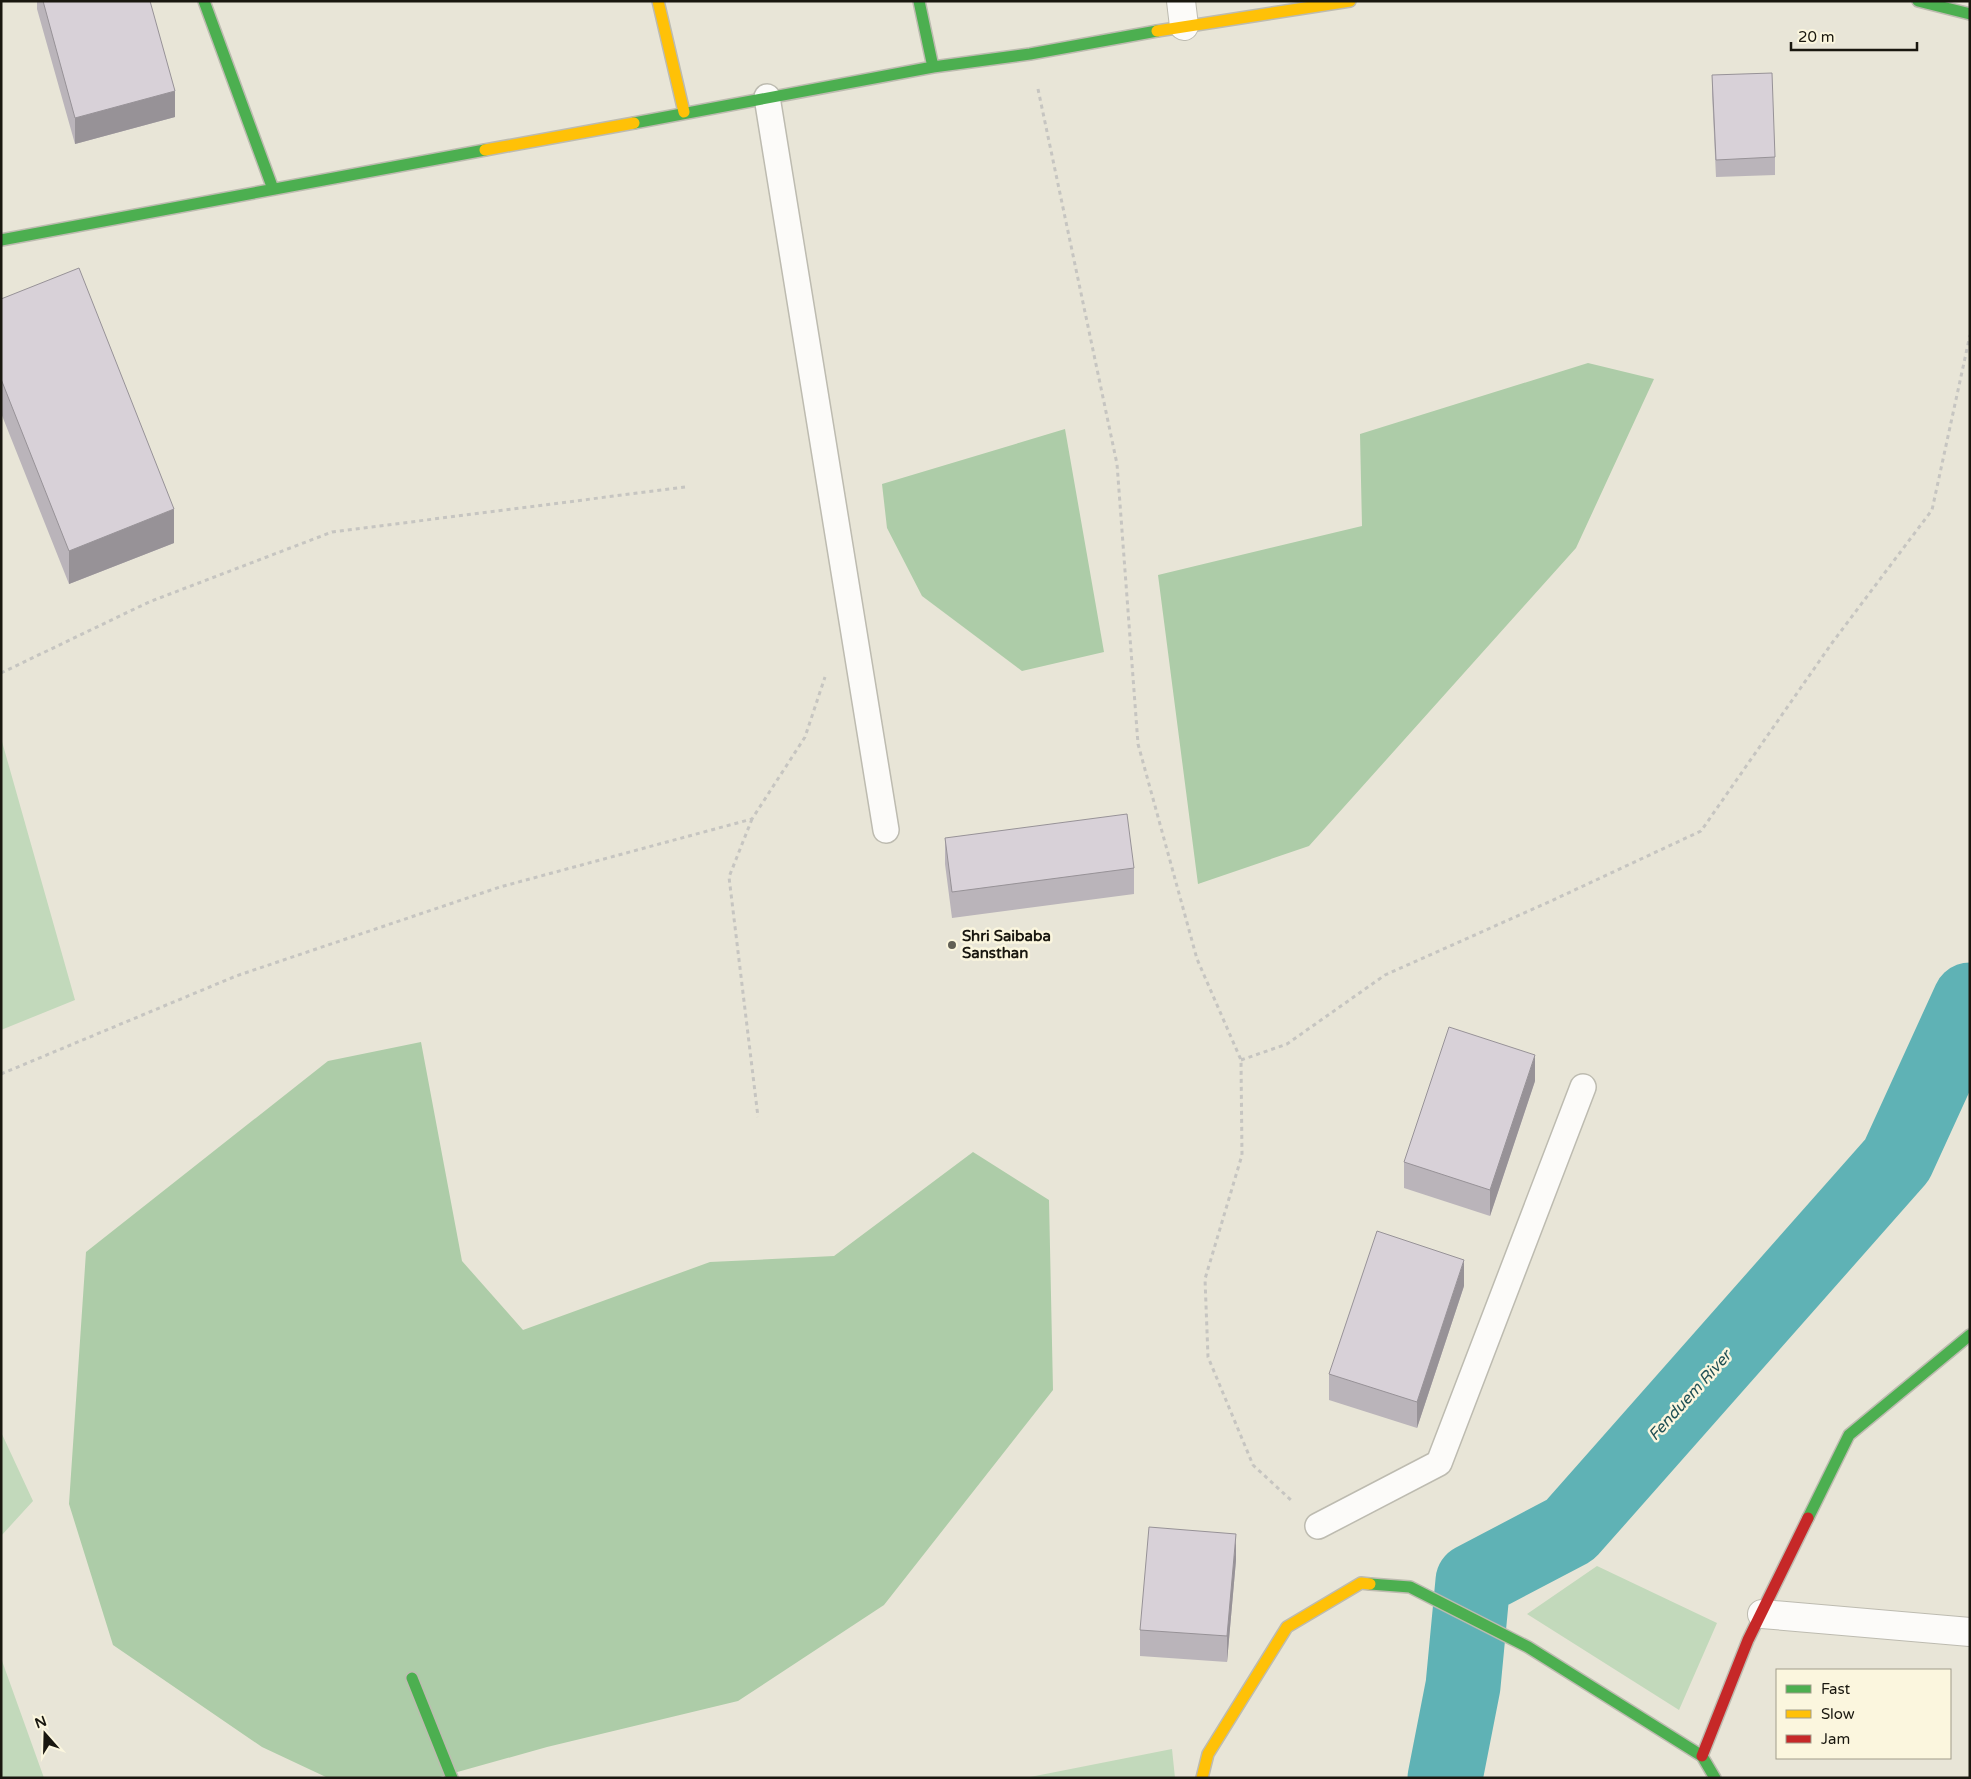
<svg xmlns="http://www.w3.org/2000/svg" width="1971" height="1779" font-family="'Varela Round',sans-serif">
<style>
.green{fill:#c2d9bb}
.forest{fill:#adcca8}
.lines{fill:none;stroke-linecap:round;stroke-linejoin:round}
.river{stroke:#5fb2b5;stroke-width:75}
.lane-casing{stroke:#bdbbb0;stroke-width:28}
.street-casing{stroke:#bdbbb0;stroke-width:30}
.fast-casing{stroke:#bdbbb0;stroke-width:14}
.slow-casing{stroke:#bdbbb0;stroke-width:14}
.jam-casing{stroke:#bdbbb0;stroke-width:14}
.path{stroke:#c6c5c1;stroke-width:3;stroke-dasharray:4 4;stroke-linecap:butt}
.lane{stroke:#fcfbf9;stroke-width:25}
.street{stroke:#fcfbf9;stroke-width:28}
.fast{stroke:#4caf50;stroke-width:11}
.slow{stroke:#ffc107;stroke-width:11}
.jam{stroke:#c62828;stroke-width:11}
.wall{fill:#bab4ba}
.shaded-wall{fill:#979297}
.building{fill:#d8d1d8;stroke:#979297}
.poi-dot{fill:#615f55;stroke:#fbf6de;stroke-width:2}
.labels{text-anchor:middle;stroke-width:5;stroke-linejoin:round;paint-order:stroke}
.poi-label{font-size:15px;font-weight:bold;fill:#19170f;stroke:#fbf6de;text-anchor:start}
.water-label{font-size:16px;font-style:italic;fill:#205055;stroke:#fbf6de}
</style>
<rect width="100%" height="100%" fill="#e8e5d7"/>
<path class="green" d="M1,738L75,1000L1,1030Z
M1,1432L33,1501L1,1536Z
M1597,1566L1717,1623L1679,1710L1527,1614Z
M1,1658L44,1778H1Z
M1172,1749L1175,1778H1025Z"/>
<path class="forest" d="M1588,363L1654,379L1576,548L1309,846L1198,884L1158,575L1362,526L1360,434Z
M1065,429L1104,652L1022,671L922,596L887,528L882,484Z
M421,1042L462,1261L523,1330L710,1262L834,1256L973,1152L1049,1200L1053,1390L884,1605L738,1701L547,1747L436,1778H328L262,1747L113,1645L69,1504L86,1252L328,1061Z"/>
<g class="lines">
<path class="river" d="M1445,1778L1463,1686L1473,1581L1570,1530L1897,1160L1970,1000"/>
<defs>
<path id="lane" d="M767,97L886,830
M1318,1526L1439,1463L1583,1087"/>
<path id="street" d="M1181,1L1184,26
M1762,1614L1970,1632"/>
<path id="fast" d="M204,1L273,189
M919,1L933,67
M1918,1L1970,14
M634,123L933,67L1030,54L1157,31
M1,240L485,150
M1808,1518L1849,1435L1970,1335
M1370,1584L1410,1587L1528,1647L1702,1756L1715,1778
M412,1678L452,1778"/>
<path id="slow" d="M658,1L684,112
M1157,31L1350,1
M485,150L634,123
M1202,1778L1208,1754L1287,1627L1361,1583L1370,1584"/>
<path id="jam" d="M1702,1756L1748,1640L1808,1518"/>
</defs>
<use href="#lane" class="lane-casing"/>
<use href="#street" class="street-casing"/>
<use href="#fast" class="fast-casing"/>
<use href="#slow" class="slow-casing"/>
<use href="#jam" class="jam-casing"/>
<path class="path" d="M1038,89L1117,464L1138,744L1197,959L1241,1060L1242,1155L1205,1279L1208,1357L1253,1465L1293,1502
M1,673L149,602L332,532L685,487
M752,819L729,877L758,1117
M1241,1060L1287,1044L1385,975L1551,901L1701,831L1832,643L1932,510L1970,335
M1,1074L236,976L500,887L752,819L805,737L825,677"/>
<use href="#lane" class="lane"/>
<use href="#street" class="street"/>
<use href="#fast" class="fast"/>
<use href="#slow" class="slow"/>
<use href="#jam" class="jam"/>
</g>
<path class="wall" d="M37,1H150L175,117L75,144L37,9Z
M1712,75L1775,157V175L1716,177L1712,93Z
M1,299L174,543L69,584L1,413Z
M945,838L1134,868V894L952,918L945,864Z
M1535,1081L1490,1216L1404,1188V1162Z
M1464,1286L1417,1428L1329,1400V1374Z
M1236,1560L1227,1662L1140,1656V1630Z"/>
<path class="shaded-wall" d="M175,91V117L75,144V118Z
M174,509V543L69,584V551Z
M1535,1055V1081L1490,1216V1190Z
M1464,1260V1286L1417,1428V1402Z
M1236,1534V1560L1227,1662V1636Z"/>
<path class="building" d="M43,1H150L175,91L75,118Z
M1772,73L1775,157L1716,160L1712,75Z
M79,268L174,509L69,551L1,379V299Z
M1127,814L1134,868L952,892L945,838Z
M1449,1027L1535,1055L1490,1190L1404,1162Z
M1377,1231L1464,1260L1417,1402L1329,1374Z
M1149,1527L1236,1534L1227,1636L1140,1630Z"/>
<circle class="poi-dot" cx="952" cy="945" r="5"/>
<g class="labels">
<g class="poi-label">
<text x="962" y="941">Shri Saibaba<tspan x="962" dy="17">Sansthan</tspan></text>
</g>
<g class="water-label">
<text transform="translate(1689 1395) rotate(-48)" y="6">Fenduem River</text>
</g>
</g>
<rect width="1971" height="1779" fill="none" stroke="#19170f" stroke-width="5"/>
<rect x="1776" y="1669" width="175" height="90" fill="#fbf6de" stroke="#a19d8b"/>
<rect x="1786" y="1685" width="25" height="8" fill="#4caf50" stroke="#a19d8b"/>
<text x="1821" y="1694" font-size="15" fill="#19170f">Fast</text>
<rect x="1786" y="1710" width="25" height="8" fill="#ffc107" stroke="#a19d8b"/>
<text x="1821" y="1719" font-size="15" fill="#19170f">Slow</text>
<rect x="1786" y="1735" width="25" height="8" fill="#c62828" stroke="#a19d8b"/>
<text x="1821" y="1744" font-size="15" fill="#19170f">Jam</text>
<g transform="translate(45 1734) rotate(340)" stroke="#fbf6de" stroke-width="4" paint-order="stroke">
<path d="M0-4L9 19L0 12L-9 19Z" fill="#19170f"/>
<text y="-8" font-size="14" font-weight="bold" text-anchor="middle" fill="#19170f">N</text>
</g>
<path d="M1791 42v8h126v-8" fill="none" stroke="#19170f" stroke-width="2.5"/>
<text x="1798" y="42" font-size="15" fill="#19170f" stroke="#fbf6de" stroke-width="4" paint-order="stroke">20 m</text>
</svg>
